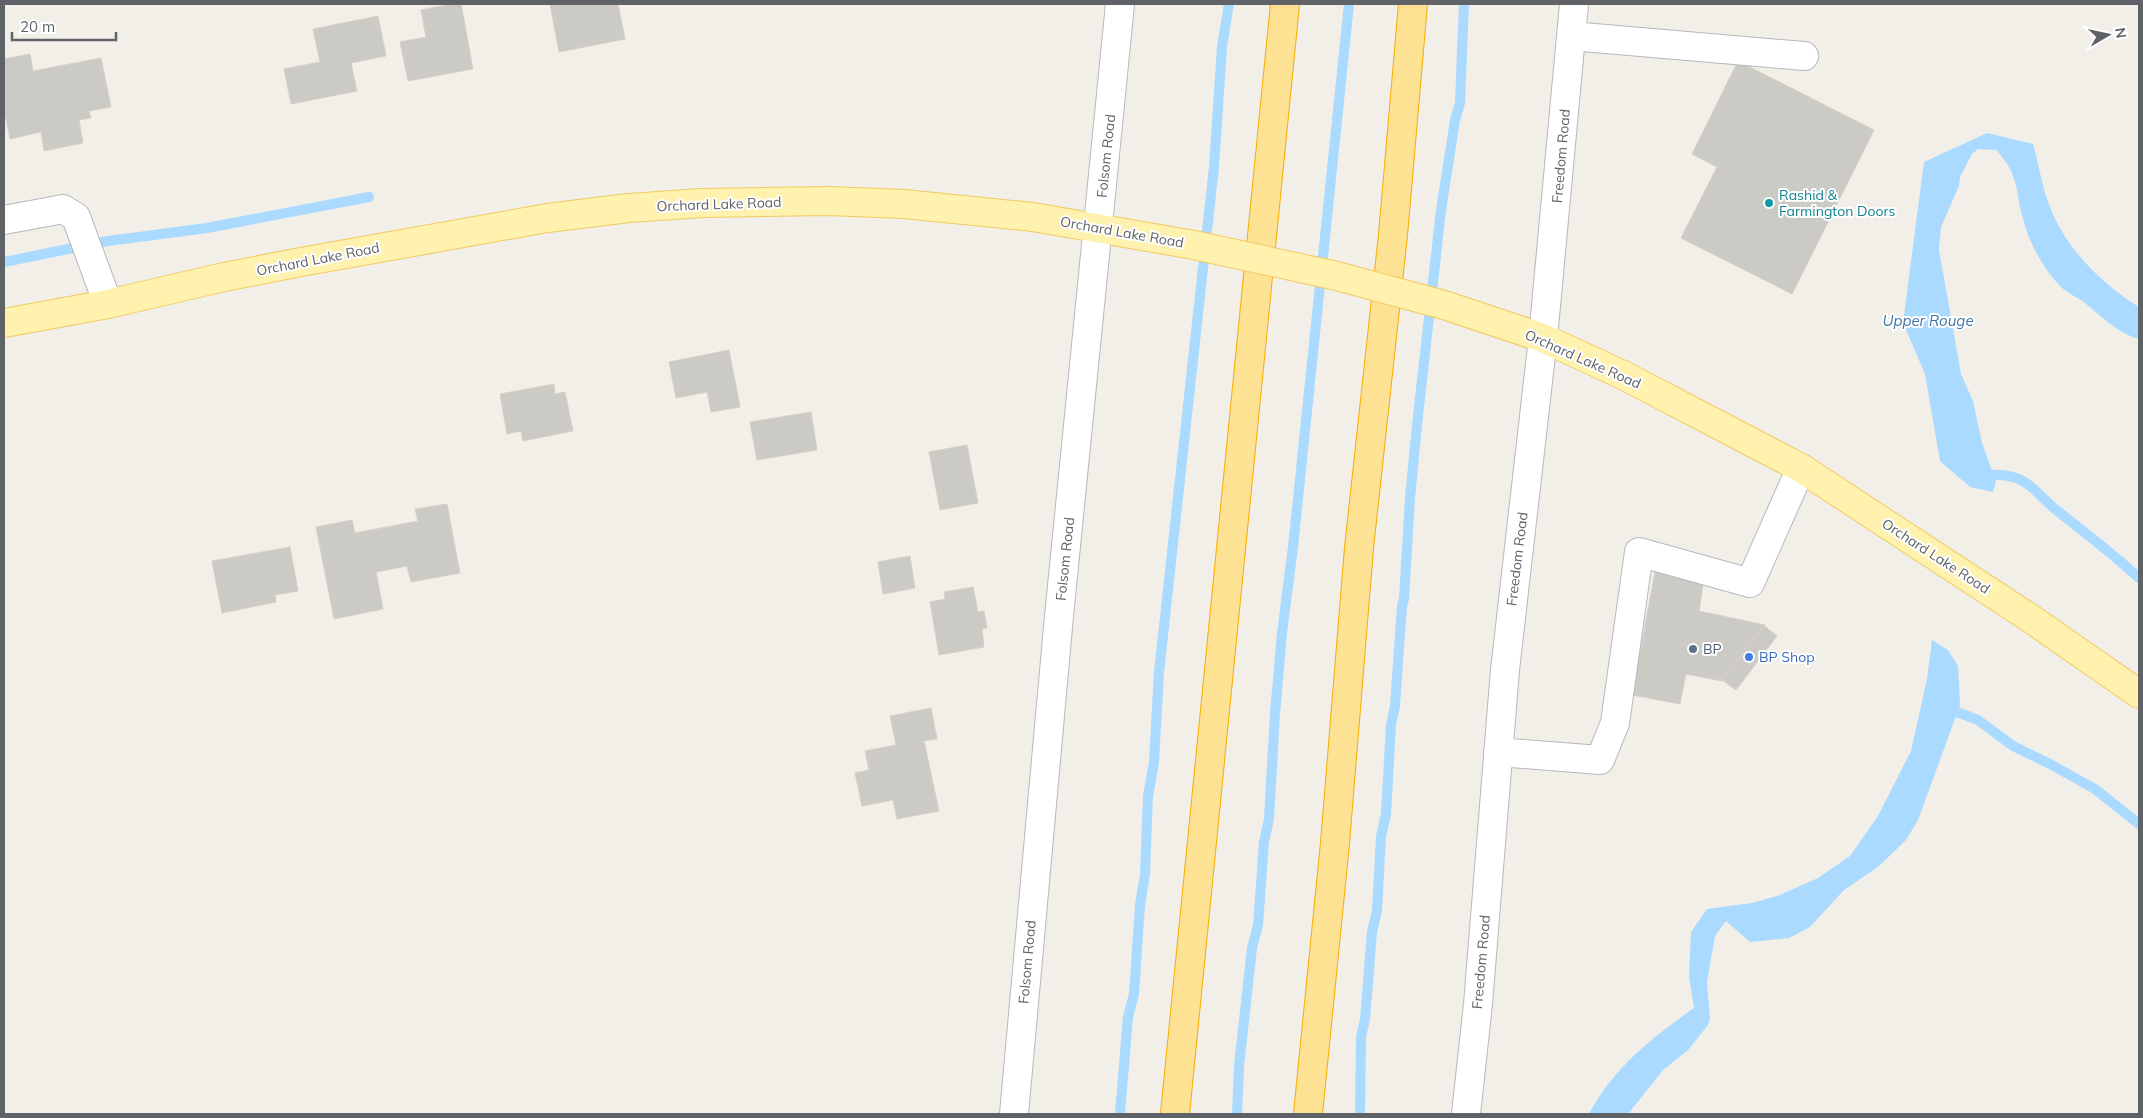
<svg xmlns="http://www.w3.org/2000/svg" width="2143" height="1118" font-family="Mulish,sans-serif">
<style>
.water{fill:#aadaff}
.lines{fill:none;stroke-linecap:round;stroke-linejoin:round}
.stream{stroke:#aadaff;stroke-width:10}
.building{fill:#cccac5;stroke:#d6d1c6}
.minor-casing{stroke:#b5b8bc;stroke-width:30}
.major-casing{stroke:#f2c960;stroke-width:30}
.highway-casing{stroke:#f9ab00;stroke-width:30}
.minor{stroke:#fff;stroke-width:28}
.major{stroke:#fff2af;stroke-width:28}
.highway{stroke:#fde293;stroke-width:28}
.major-bridge-casing{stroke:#f2c960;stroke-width:30;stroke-linecap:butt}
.major-bridge{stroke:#fff2af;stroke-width:28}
.culture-dot{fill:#0f9aa8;stroke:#fff;stroke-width:2}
.service-dot{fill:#5c6f8a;stroke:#fff;stroke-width:2}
.shop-dot{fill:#3f7fe0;stroke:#fff;stroke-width:2}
.labels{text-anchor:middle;stroke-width:4;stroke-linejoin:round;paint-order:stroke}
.street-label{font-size:14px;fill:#5f6368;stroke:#fff}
.culture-label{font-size:14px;fill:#0d838f;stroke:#fff;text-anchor:start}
.service-label{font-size:14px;fill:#4e5e75;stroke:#fff;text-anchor:start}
.shop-label{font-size:14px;fill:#366cbe;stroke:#fff;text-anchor:start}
.water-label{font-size:15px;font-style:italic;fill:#4174aa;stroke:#fff}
</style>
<rect width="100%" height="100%" fill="#f1efe8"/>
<path class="water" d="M1987,133L2033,144C2039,164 2042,188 2050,207C2066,249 2102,284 2139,307V338H2135C2116,331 2101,316 2085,303C2077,297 2067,293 2060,286C2043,268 2029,243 2023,219C2015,189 2019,174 1996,150L1978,149L1972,154L1960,177L1959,186L1941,227L1939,250L1961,374L1973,401L1982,443L1996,482L1993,492L1970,487L1940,461L1925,374L1903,323L1924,162Z
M1932,640L1948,650L1958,666L1960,705L1918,820L1906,840L1878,867L1844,890L1810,927L1789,938L1750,942L1726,921L1715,936L1707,982L1710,1019L1708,1025L1688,1050L1663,1070L1628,1114H1589C1613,1068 1653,1037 1694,1008L1689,976L1691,932L1707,909L1752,903L1780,895L1818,878L1850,856L1878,816L1911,751L1927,679Z"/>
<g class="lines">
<path class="stream" d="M4,262L108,241L207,228L369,197
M1981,476C1993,474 2004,474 2016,478C2031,483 2043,499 2055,509C2084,532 2112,553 2139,578
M1946,708L1978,720L2013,746L2050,764L2095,789L2139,824
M1120,1114L1128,1017L1134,994L1140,905L1145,874L1148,796L1154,762L1159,672L1214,167L1222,47L1229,4
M1237,1114L1239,1066L1252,948L1258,925L1264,842L1269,819L1275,713L1282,633L1293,547L1349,4
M1360,1114L1361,1037L1365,1019L1372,932L1377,911L1381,836L1386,814L1391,725L1395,706L1402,606L1404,599L1410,498L1417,425L1441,210L1455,120L1460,103L1464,4"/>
</g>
<path class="building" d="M452,4H461L473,69L408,81L400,42L426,37L421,10Z
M550,4H618L625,39L559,52Z
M378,16L386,56L351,63L357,91L291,104L284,69L320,62L313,29Z
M30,54L33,71L101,58L111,107L89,111L91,118L79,120L83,143L44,151L41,132L10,139L4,109V59Z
M1738,61L1874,130L1792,294L1681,238L1717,167L1692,154Z
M729,350L740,407L711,412L707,392L676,398L669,362Z
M554,384L555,394L565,392L573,431L523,441L521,431L507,434L500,394Z
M811,412L817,450L757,460L750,422Z
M967,445L978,503L940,510L929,452Z
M447,504L460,573L411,582L407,566L376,572L383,609L334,619L316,527L352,520L355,533L418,521L415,509Z
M290,547L298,591L275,595L276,602L222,613L212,561Z
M910,556L915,588L883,594L878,562Z
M1655,572L1704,579L1699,611L1765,625L1722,681L1686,674L1680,704L1632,695Z
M973,587L978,612L984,611L987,628L982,629L984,647L939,655L930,602L945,599L944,592Z
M1763,625L1777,636L1736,690L1721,679Z
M931,708L937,739L924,741L939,811L897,819L893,800L862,806L855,773L869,770L865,751L896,745L890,716Z"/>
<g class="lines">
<defs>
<path id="minor" d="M1571,36L1804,56
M4,220L63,209L76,217L108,304
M1498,752L1600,760L1615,723L1639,552L1750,583L1801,468
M1014,1114L1059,616L1120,4
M1466,1114L1478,1004L1505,670L1543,338L1574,4"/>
<path id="major" d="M1444,305L1543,338L1623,375L1801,468L2030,618L2139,694
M4,323L108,304L224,277L301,262L547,218L629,208L702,203L828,201L904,204L1033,217L1194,245"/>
<path id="highway" d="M1175,1114L1285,4
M1308,1114L1335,843L1359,548L1393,235L1413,4"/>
</defs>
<use href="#minor" class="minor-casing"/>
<use href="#major" class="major-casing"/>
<use href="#highway" class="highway-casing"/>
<use href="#minor" class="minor"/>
<use href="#major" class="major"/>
<use href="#highway" class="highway"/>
<defs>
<path id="major-bridge" d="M1194,245L1337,276L1444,305"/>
</defs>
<use href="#major-bridge" class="major-bridge-casing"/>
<use href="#major-bridge" class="major-bridge"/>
</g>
<circle class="culture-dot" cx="1769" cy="203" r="5"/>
<circle class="service-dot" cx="1693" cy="649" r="5"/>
<circle class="shop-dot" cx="1749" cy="657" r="5"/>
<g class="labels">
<g class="street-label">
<text transform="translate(1106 156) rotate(-84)" y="5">Folsom Road</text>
<text transform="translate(1561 156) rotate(-85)" y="5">Freedom Road</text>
<text transform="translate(719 204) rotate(-2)" y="5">Orchard Lake Road</text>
<text transform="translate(1122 232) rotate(10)" y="5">Orchard Lake Road</text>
<text transform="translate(318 259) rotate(-11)" y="5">Orchard Lake Road</text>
<text transform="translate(1583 359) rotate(24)" y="5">Orchard Lake Road</text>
<text transform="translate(1936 556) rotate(33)" y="5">Orchard Lake Road</text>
<text transform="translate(1065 559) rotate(-84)" y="5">Folsom Road</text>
<text transform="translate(1517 559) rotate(-83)" y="5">Freedom Road</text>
<text transform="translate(1027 962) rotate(-85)" y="5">Folsom Road</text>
<text transform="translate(1481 962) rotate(-85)" y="5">Freedom Road</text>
</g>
<g class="culture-label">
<text x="1779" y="200">Rashid &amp;<tspan x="1779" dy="16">Farmington Doors</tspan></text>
</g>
<g class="service-label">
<text x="1703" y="654">BP</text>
</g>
<g class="shop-label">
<text x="1759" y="662">BP Shop</text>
</g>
<g class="water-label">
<text x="1928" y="326">Upper Rouge</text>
</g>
</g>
<rect width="2143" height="1118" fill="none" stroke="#5f6368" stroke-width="10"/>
<g transform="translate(2108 35) rotate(81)" stroke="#ffffff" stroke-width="4" paint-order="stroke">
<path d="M0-4L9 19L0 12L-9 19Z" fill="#5f6368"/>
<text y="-8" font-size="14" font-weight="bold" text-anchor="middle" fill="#5f6368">N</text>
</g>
<path d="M12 32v8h104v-8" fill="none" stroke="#5f6368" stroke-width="2.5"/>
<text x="20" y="32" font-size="15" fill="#5f6368" stroke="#ffffff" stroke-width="4" paint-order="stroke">20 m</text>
</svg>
